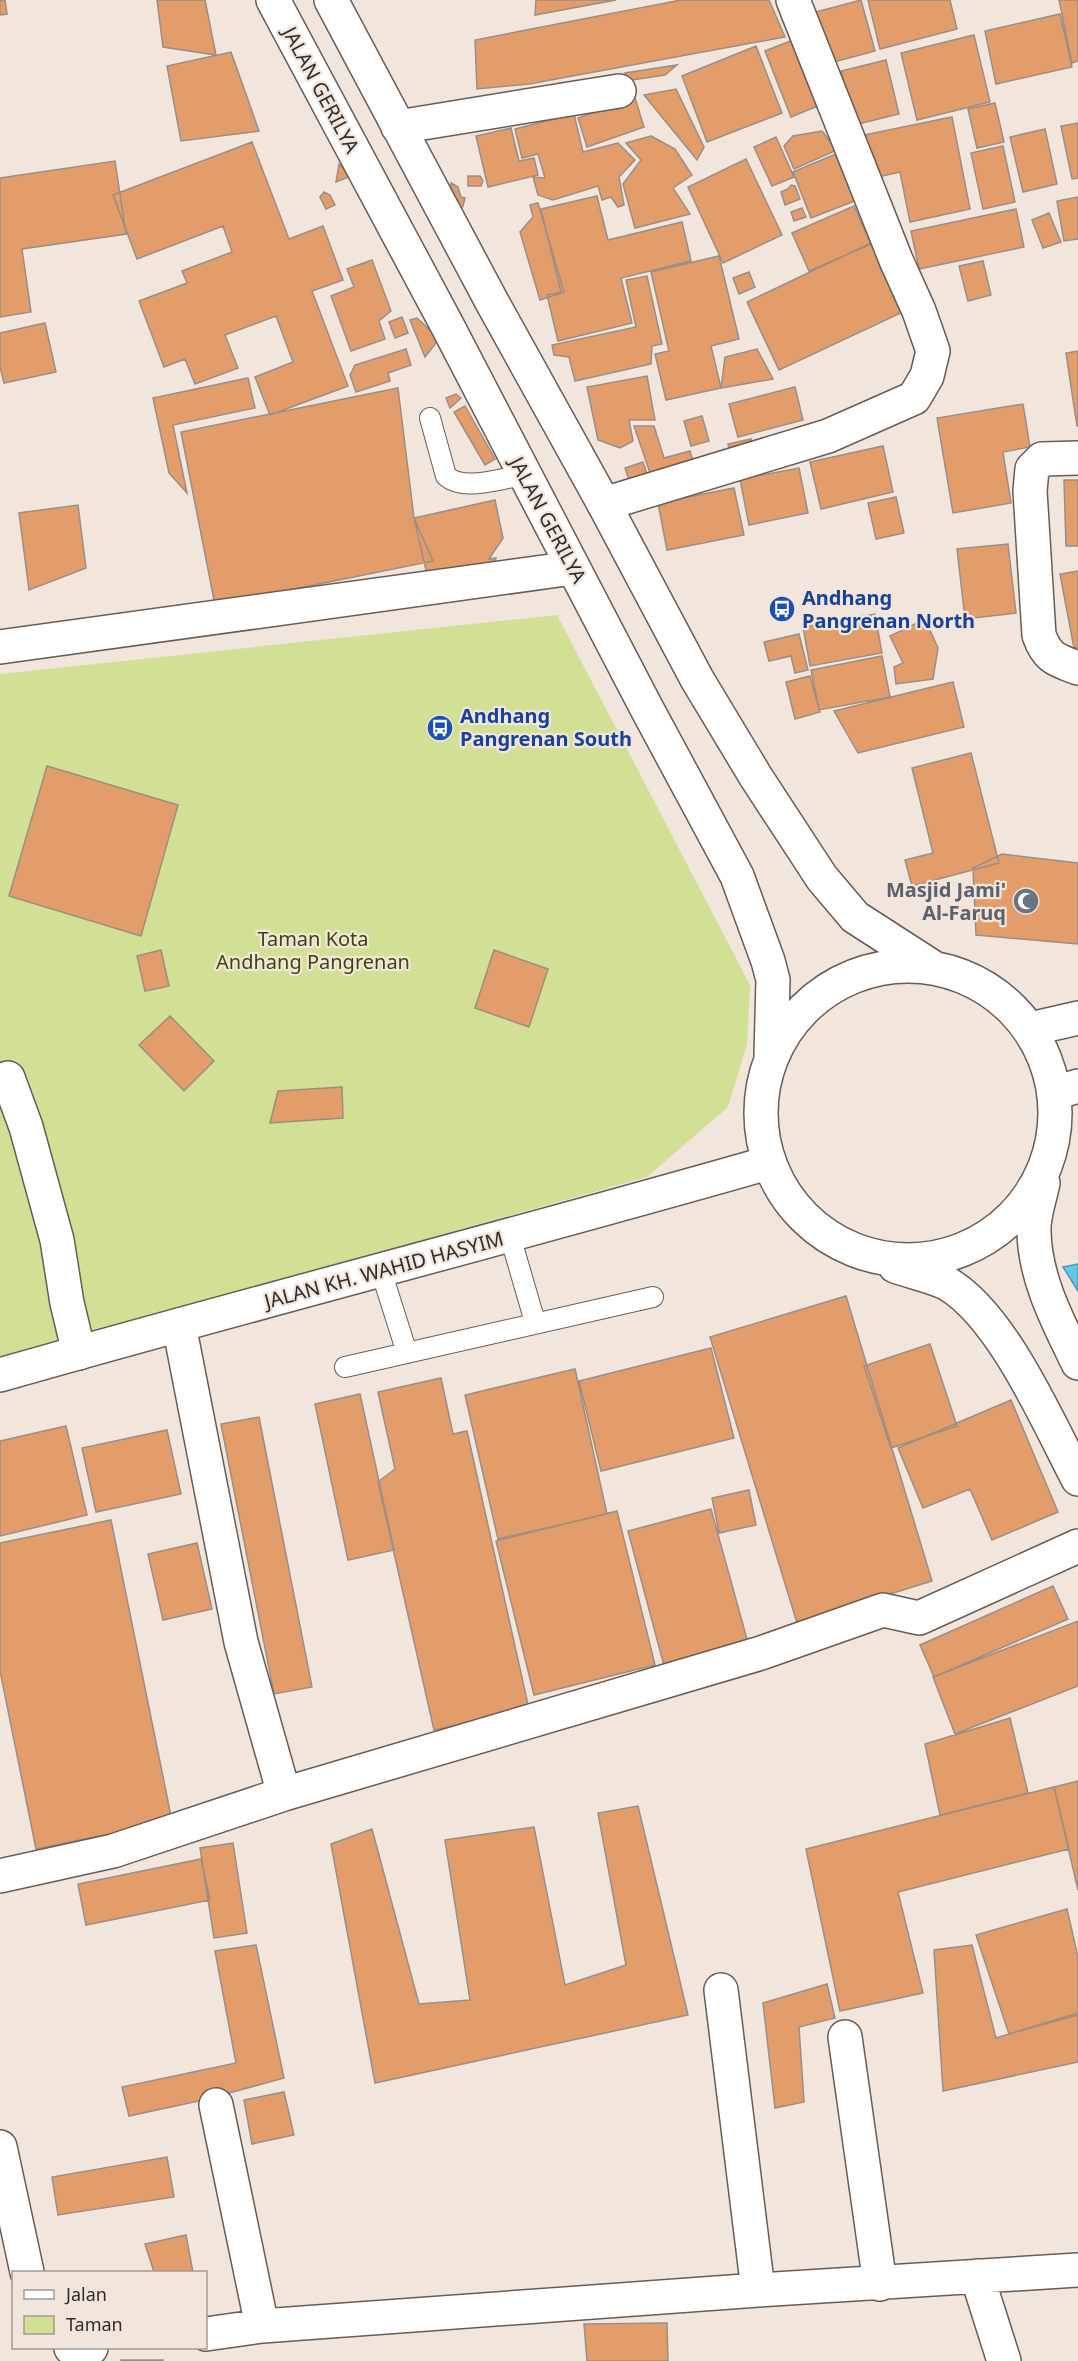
<svg xmlns="http://www.w3.org/2000/svg" width="1078" height="2361" font-family="'Noto Sans',sans-serif">
<style>
.green{fill:#d1e095}
.water{fill:#5ec9e8;stroke:#509aaf;stroke-width:1.5}
.building{fill:#e39d6b;stroke:#9a8e86;stroke-width:1.5}
.lines{fill:none;stroke-linecap:round;stroke-linejoin:round}
.lane-casing{stroke:#685d56;stroke-width:22}
.street-casing{stroke:#685d56;stroke-width:36}
.secondary-casing{stroke:#685d56;stroke-width:36}
.primary-casing{stroke:#685d56;stroke-width:36}
.highway-casing{stroke:#685d56;stroke-width:36}
.lane{stroke:#fff;stroke-width:20}
.street{stroke:#fff;stroke-width:33}
.secondary{stroke:#fff;stroke-width:33}
.primary{stroke:#fff;stroke-width:33}
.highway{stroke:#fff;stroke-width:33}
.labels{text-anchor:middle;stroke-width:4.5;stroke-linejoin:round;paint-order:stroke}
.street-label{font-size:20px;fill:#312c29;stroke:#f2e5dc}
.transit-label{font-size:20px;font-weight:bold;fill:#164399;stroke:#f2e5dc;text-anchor:start}
.worship-label{font-size:20px;font-weight:bold;fill:#5b616d;stroke:#f2e5dc;text-anchor:end}
.park-label{font-size:20px;fill:#3d4606;stroke:#f2e5dc}
</style>
<rect width="100%" height="100%" fill="#f2e5dc"/>
<path class="green" d="M557,615L750,985L747,1044L728,1107L647,1177L0,1358V674Z"/>
<path class="water" d="M1078,1264V1291L1063,1267Z"/>
<path class="building" d="M0,0H5L7,14L0,15Z
M157,0H205L216,55L163,47Z
M536,0H616L535,15Z
M681,0H769L785,37L529,84L477,89L475,40Z
M861,0L875,51L826,64L812,13Z
M868,0H950L957,29L880,49Z
M1059,0H1078V61L1072,63Z
M1060,14L1072,67L996,84L985,31Z
M974,35L990,102L917,120L901,53Z
M793,40L820,105L791,117L765,51Z
M756,46L782,113L707,142L682,76Z
M231,52L259,131L181,141L167,66Z
M886,60L899,114L854,125L841,71Z
M677,65L665,75L626,81L625,73Z
M676,89L704,147L697,160L644,95Z
M635,98L644,127L587,147L578,118Z
M995,103L1004,142L977,148L968,109Z
M574,114L583,152L618,143L635,160L619,177L624,205L618,207L611,197L602,200L598,186L553,200L538,195L533,177L545,178L538,154L522,158L515,129Z
M952,117L970,209L910,222L900,172L873,178L864,135Z
M1078,123V178L1072,179L1061,126Z
M511,128L519,161L534,158L538,175L488,187L476,136Z
M1045,129L1057,184L1023,192L1010,137Z
M822,131L837,150L794,169L784,146L793,136Z
M651,136L675,149L692,175L673,188L690,214L635,228L623,184L641,160L626,143Z
M776,137L794,177L772,186L754,147Z
M252,142L289,239L323,226L343,280L312,291L348,386L270,415L255,377L293,362L276,316L225,335L238,368L195,384L185,359L164,367L139,301L187,283L182,271L232,252L223,226L137,259L113,195Z
M1003,146L1015,202L983,209L971,153Z
M838,153L857,200L811,218L793,172Z
M746,159L782,235L723,263L688,187Z
M115,161L126,234L22,249L31,312L0,317V178Z
M339,164L351,176L336,182Z
M468,176H480L483,181L481,186H468Z
M451,183L458,187L461,197L465,198L463,206L459,210L451,199Z
M791,185L795,186L800,199L785,205L781,192L788,189Z
M324,192L330,195L335,205L326,209L320,197Z
M597,196L608,240L682,222L691,261L621,278L632,323L558,341L547,295L561,292L541,209Z
M1078,197V239L1064,241L1057,201Z
M538,203L564,292L540,300L520,232L533,217L530,205Z
M854,206L871,244L809,271L792,233Z
M802,208L806,217L794,221L791,212Z
M1016,209L1024,247L919,269L911,231Z
M1049,213L1061,242L1043,248L1032,220Z
M871,243L903,312L779,370L747,302Z
M719,256L739,339L711,346L721,388L666,400L655,354L669,351L651,272Z
M372,260L391,311L379,321L385,339L351,351L331,296L354,287L347,269Z
M983,261L991,295L968,301L959,266Z
M749,272L755,287L739,294L733,278Z
M647,276L662,344L652,346L651,364L575,381L569,357L554,355L552,345L636,327L626,280Z
M402,317L408,333L395,338L389,322Z
M417,318L432,332L437,342L425,357L410,320Z
M45,323L56,372L4,383L0,367V333Z
M406,349L411,365L388,373L390,381L356,392L350,375L355,365Z
M757,349L773,379L721,388L725,357Z
M1078,351V426H1077L1066,353Z
M647,376L655,420H629L633,441L620,448L598,440L587,387Z
M248,378L255,408L173,425L187,493L169,473L153,398Z
M795,387L803,420L738,437L729,404Z
M398,388L414,518L433,561L215,605L181,432Z
M456,394L461,398L450,408L446,398Z
M1023,404L1030,447L1003,452L1011,503L953,513L937,418Z
M465,406L495,459L485,465L454,412Z
M702,416L709,441L691,446L684,421Z
M634,426H654L664,458L690,451L694,465L650,473Z
M751,439L754,450L731,456L728,444Z
M883,446L893,492L821,509L810,462Z
M643,462L649,480L631,486L625,468Z
M799,468L808,513L749,525L740,479Z
M1064,480H1078V546H1066Z
M734,488L744,535L667,550L658,503Z
M896,497L904,533L876,539L868,503Z
M495,500L503,538L489,559L496,558L490,574L428,579L414,518Z
M78,505L86,568L29,590L19,513Z
M1008,544L1016,613L965,619L957,549Z
M1078,571V647L1074,648L1060,574Z
M875,614L882,653L810,666L803,627Z
M925,619L938,648L933,679L896,684L894,667L903,663L890,636Z
M799,634L808,670L795,673L791,656L769,661L764,642Z
M882,656L890,697L819,710L811,670Z
M810,676L820,712L795,719L786,682Z
M953,682L964,727L858,753L834,711Z
M971,753L999,863L912,886L905,860L933,853L912,768Z
M47,766L178,805L141,936L9,896Z
M1002,854L1078,863V944L976,935L973,868Z
M161,950L169,986L145,991L137,956Z
M494,950L548,969L529,1027L475,1008Z
M170,1016L214,1061L184,1091L139,1045Z
M342,1087L343,1118L270,1123L278,1091Z
M846,1296L932,1581L797,1623L710,1337Z
M930,1344L957,1426L891,1448L864,1366Z
M711,1348L734,1438L601,1471L579,1381Z
M575,1369L607,1514L498,1539L465,1395Z
M441,1378L453,1434L467,1431L529,1709L434,1730L378,1482L395,1469L378,1392Z
M360,1394L394,1550L348,1560L315,1404Z
M1011,1400L1058,1512L992,1540L970,1489L923,1508L898,1448Z
M259,1417L312,1687L274,1694L221,1424Z
M66,1426L87,1515L0,1536V1441Z
M167,1430L181,1494L96,1512L82,1448Z
M749,1490L756,1525L719,1533L712,1498Z
M711,1509L750,1650L666,1673L628,1531Z
M617,1511L655,1665L534,1695L496,1541Z
M111,1520L172,1821L36,1849L0,1671V1543Z
M197,1543L212,1609L163,1620L148,1554Z
M1053,1586L1068,1619L934,1677L920,1645Z
M1078,1621V1686L955,1734L933,1677Z
M1010,1718L1028,1793L940,1815L925,1744Z
M1078,1781V1890L1054,1787Z
M1054,1787L1069,1849L898,1892L923,1993L840,2011L806,1849Z
M638,1806L688,2015L375,2083L331,1844L372,1829L419,2004L470,2000L445,1840L534,1827L565,1985L626,1965L598,1813Z
M233,1843L247,1933L214,1938L200,1848Z
M201,1859L210,1900L86,1925L78,1884Z
M1067,1909L1078,1957V2015L1009,2034L976,1935Z
M256,1945L284,2078L203,2100L129,2116L122,2087L236,2063L215,1951Z
M972,1945L996,2038L1078,2013V2062L943,2091L934,1950Z
M827,1984L835,2018L799,2027L804,2102L775,2108L763,2003Z
M284,2092L294,2135L252,2144L244,2100Z
M167,2157L174,2197L58,2215L52,2177Z
M186,2235L193,2272H154L145,2244Z
M667,2323L668,2361H587L584,2324Z
M121,2360H163V2361H121Z"/>
<g class="lines">
<defs>
<path id="lane" d="M430,418L446,476C464,492 501,478 524,475
M510,1236L535,1322
M381,1271L407,1353
M345,1367L653,1297"/>
<path id="street" d="M398,127L619,91
M1078,458L1042,459L1032,469L1030,491L1039,635C1047,658 1056,660 1078,668
M604,504L828,436L914,398L927,376L933,351L919,311L896,260L793,0
M0,647L573,568
M8,1078L26,1127L57,1240L67,1303L79,1353
M179,1325L241,1642L284,1794
M0,1876L113,1851L284,1794L761,1653L883,1610L919,1618L1078,1546
M721,1990L758,2290L1078,2270
M845,2037L880,2284
M216,2105L262,2326
M0,2147L27,2272
M977,2276L1004,2361
M206,2334L262,2326L758,2290
M71,2348L75,2349L91,2348"/>
<path id="secondary" d="M1030,1029L1078,1018
M1054,1093L1078,1086"/>
<path id="primary" d="M0,1375C256,1302 513,1236 768,1163"/>
<path id="highway" d="M273,0L447,325L646,707L737,876L768,961L773,980L771,1055
M331,0L492,302L604,504L697,679L756,777L822,878L855,917L931,966
M761 1113a147 147 0 1 1 294 0a147 147 0 1 1-294 0Z
M1043,1183C1040,1198 1033,1217 1034,1232C1035,1279 1058,1322 1078,1363
M895,1266C911,1272 932,1276 948,1284C1003,1317 1048,1422 1078,1479"/>
</defs>
<use href="#lane" class="lane-casing"/>
<use href="#street" class="street-casing"/>
<use href="#secondary" class="secondary-casing"/>
<use href="#primary" class="primary-casing"/>
<use href="#highway" class="highway-casing"/>
<use href="#lane" class="lane"/>
<use href="#street" class="street"/>
<use href="#secondary" class="secondary"/>
<use href="#primary" class="primary"/>
<use href="#highway" class="highway"/>
</g>
<defs>
<symbol id="bus-disc" viewBox="-11 -11 22 22"><circle r="9.5" fill="#1a4fb4" stroke="#f2e5dc"/><path d="M-5-6H5V4H4V6H2V4H-2V6H-4V4H-5ZM-3.5-4V0h7V-4ZM-3.5 1.2v1.5H-2V1.2ZM2 1.2v1.5H3.5V1.2Z" fill="#fff"/></symbol>
<symbol id="mosque-disc" viewBox="-11 -11 22 22"><circle r="9.5" fill="#6b7280" stroke="#f2e5dc"/><path d="M3.5-4.9A6 6 0 1 0 3.5 4.9A5 5 0 1 1 3.5-4.9Z" fill="#fff"/></symbol>
</defs>
<g fill-rule="evenodd">
<use href="#bus-disc" x="767" y="594" width="30" height="30"/>
<use href="#bus-disc" x="425" y="713" width="30" height="30"/>
<use href="#mosque-disc" x="1011" y="886" width="30" height="30"/>
</g>
<g class="labels">
<g class="street-label">
<text transform="translate(321 90) rotate(62)" y="7">JALAN GERILYA</text>
<text transform="translate(548 520) rotate(62)" y="7">JALAN GERILYA</text>
<text transform="translate(384 1270) rotate(-15)" y="7">JALAN KH. WAHID HASYIM</text>
</g>
<g class="transit-label">
<text x="802" y="605">Andhang<tspan x="802" dy="23">Pangrenan North</tspan></text>
<text x="460" y="723">Andhang<tspan x="460" dy="23">Pangrenan South</tspan></text>
</g>
<g class="worship-label">
<text x="1006" y="897">Masjid Jami'<tspan x="1006" dy="23">Al-Faruq</tspan></text>
</g>
<g class="park-label">
<text x="313" y="946">Taman Kota<tspan x="313" dy="23">Andhang Pangrenan</tspan></text>
</g>
</g>
<rect x="12" y="2271" width="195" height="78" fill="#f2e5dc" stroke="#a59b94" stroke-width="1.5"/>
<rect x="24" y="2290" width="30" height="9" fill="#ffffff" stroke="#a59b94" stroke-width="1.5"/>
<text x="66" y="2301" font-size="18" fill="#312c29">Jalan</text>
<rect x="24" y="2316" width="30" height="18" fill="#d1e095" stroke="#a59b94" stroke-width="1.5"/>
<text x="66" y="2331" font-size="18" fill="#312c29">Taman</text>
</svg>
